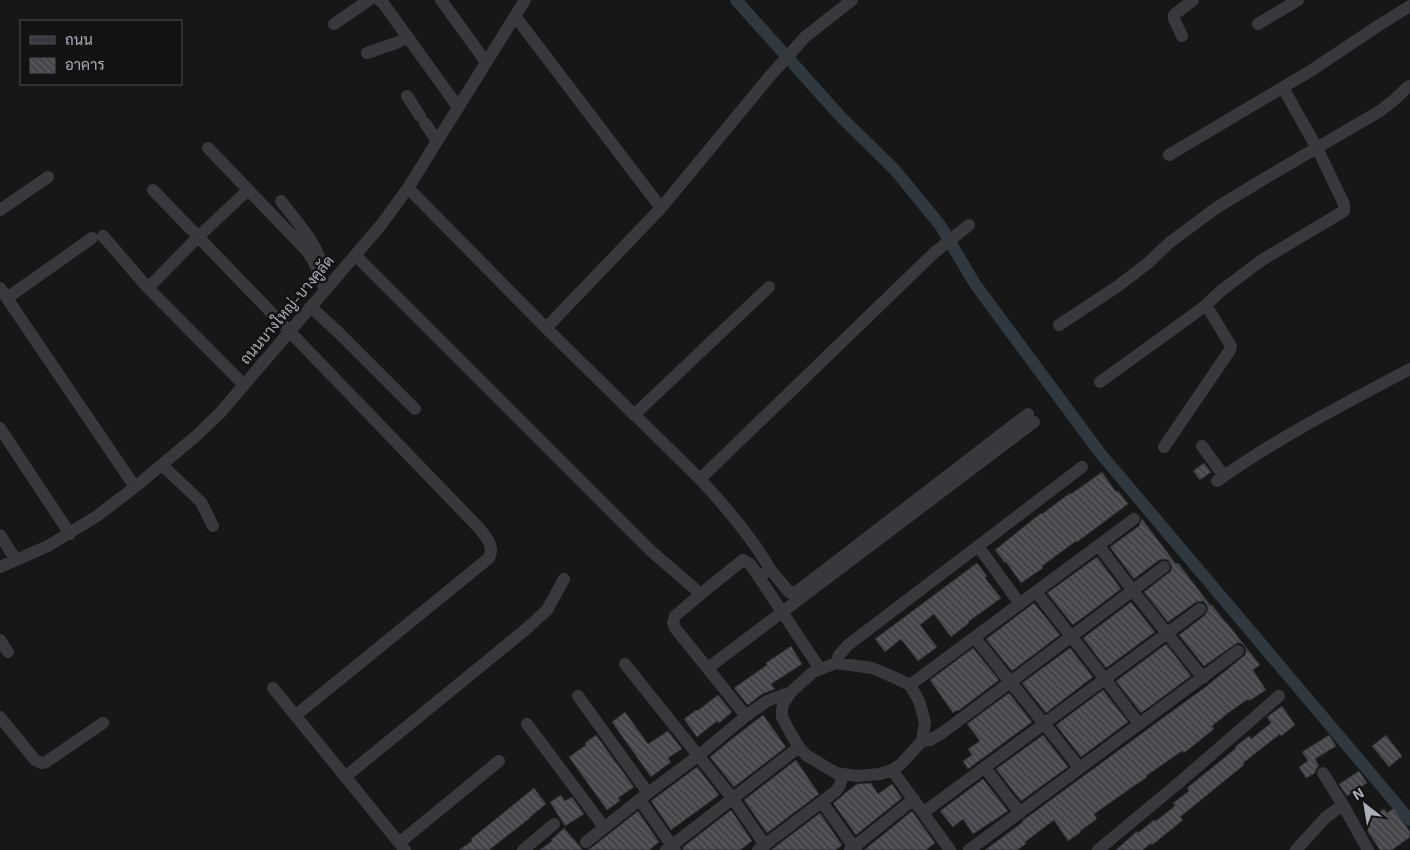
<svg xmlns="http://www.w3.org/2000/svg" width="1410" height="850" font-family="'Exo 2',Sarabun,sans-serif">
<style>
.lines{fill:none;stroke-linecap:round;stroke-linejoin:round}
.canal{stroke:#313940;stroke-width:12}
.building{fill:url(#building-back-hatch);stroke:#313134}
.minor{stroke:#38393d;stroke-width:12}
.labels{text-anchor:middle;stroke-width:5;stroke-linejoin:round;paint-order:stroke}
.street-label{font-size:15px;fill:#aaaeb7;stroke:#121213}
</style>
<defs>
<pattern id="building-back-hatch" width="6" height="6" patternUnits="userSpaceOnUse" patternTransform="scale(1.25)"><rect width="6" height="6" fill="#46474b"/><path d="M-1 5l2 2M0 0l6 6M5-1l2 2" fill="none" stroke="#5e5f63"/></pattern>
</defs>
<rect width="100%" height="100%" fill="#171718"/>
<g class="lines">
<path class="canal" d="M736,0L841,117L895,170L940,225L975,284L1100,453L1410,820"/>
</g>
<path class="building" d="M1204,463L1211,472L1200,480L1193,471Z
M1102,472L1116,492L1118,491L1128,504L1077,542L1076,541L1042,566L1043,568L1021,583L1006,562L1005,563L995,550L1041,513L1042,514L1070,493L1071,494Z
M1142,519L1176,564L1178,563L1211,606L1212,605L1226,623H1227L1260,665L1253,670L1266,690L1249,701L1248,699L1228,713L1212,726L1214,729L1184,753L1182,751L1146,776L1147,777L1131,788L1094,814L1097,819L1080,831L1081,832L1068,841L1054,820L1025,842L1026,844L1017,850H985L1023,822L1022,821L1208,685L1245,655L1246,651L1245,647L1241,643H1237L1204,666L1179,635L1205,615L1208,609L1206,604L1203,601L1196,602L1168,622L1144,592L1171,571L1172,566L1168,560L1164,559L1159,560L1134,579L1110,547L1139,526Z
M1097,557L1121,589L1073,625L1047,593Z
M977,563L987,576L985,578L1001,598L968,622L969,623L951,637L934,614L920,625L937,647L918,661L901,639L885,652L875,639Z
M1131,602L1155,632L1106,668L1083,638Z
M1034,603L1060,635L1012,671L986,639Z
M1166,644L1191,676L1141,713L1116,681Z
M791,646L802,664L771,684L775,689L762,694L748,705L734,688L767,665L766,663Z
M973,648L999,680L958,711L957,710L953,713L930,680Z
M1070,648L1093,677L1046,713L1022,683Z
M1103,690L1128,722L1081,757L1056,725Z
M1009,693L1032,722L968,769L963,761L972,755L968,749L980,741L967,724Z
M718,695L732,712L719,723L717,721L697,737L684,719L696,710L697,711Z
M1282,706L1295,725L1281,736L1280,734L1243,763L1244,765L1180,817L1183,820L1152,845L1151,843L1143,850H1116L1137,831L1138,833L1154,820L1156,821L1175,806L1173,803L1189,791L1187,788L1219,762L1236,748L1235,747L1249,736L1251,739L1271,723L1267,717Z
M625,712L648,744L668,731L682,749L668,758L671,762L651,777L612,722Z
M763,715L786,747L734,787L710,757L733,738Z
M596,735L634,787L618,798L620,801L607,810L569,757L586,745L585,743Z
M1043,735L1068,767L1021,801L996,769Z
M1329,735L1336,746L1315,759L1319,766L1316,769L1315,773L1306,778L1299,767L1308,761L1302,752Z
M1386,735L1402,756L1389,767L1372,746Z
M796,760L819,794L767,833L744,800Z
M697,767L719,795L671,830L651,801Z
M1359,771L1367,783L1347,796L1339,784Z
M983,779L1008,811L973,834L963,819L953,827L940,811Z
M871,783L878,794L892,784L902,798L856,835L833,803L841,797L845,793L857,784Z
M534,788L546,804L530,817V818L489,850H459L472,841L471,839Z
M561,795L565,801L572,797L584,814L565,826L550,802Z
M1394,808L1410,832V837L1392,850H1380L1366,829L1370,826L1367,821L1384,809L1387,813Z
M731,810L752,841L740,850H683V847Z
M638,811L659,842L649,850H587L591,848Z
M912,811L935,843L926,850H864Z
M820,813L842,845L836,850H771Z
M564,828L583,850H540L552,841L551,840Z"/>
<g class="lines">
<path class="minor" d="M379,0L383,3L458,107
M441,0L486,62
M515,16L661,208
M334,24L369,0
M1258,24L1298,0
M1182,36L1174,19V15L1193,0
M367,53L396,43L408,37
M407,96L420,116
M425,123L437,141
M208,148L307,251L314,262L325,290
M1169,155L1312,70L1381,24L1410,6
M408,188L546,328L700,479C726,507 751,536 770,569L759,577L820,669
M153,190L479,528C486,537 495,546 489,558L296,715
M281,201C293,217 315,241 320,260
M0,210L48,177
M103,236L148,288L244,385
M355,255L651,551L701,594
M0,288L135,487
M148,288L198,237L248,190
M7,298L92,238
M311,307L339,333L415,409
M1059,325L1118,286L1148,263L1169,243L1216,208L1262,180L1380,111L1394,100L1409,86
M546,328L661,208L770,76L805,37L852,0
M1100,382L1190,317L1206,305L1222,290L1262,260L1344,211V204L1317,148L1283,88
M634,415L769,287
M0,428L70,534
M1202,446L1224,476
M1164,447L1230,350L1231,346L1206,305
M162,465L201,502L213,526
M700,479L934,253L969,225
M1217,481C1277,438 1344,404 1410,369
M0,535L16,560
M978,546L1020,604
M1099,546L1133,591L1203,678
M0,567L48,546L97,516L135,487L196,436L220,413L381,225L408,188L525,0
M770,569L789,592L792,593L799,590L1028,414
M1036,592L1105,679L1139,724
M975,638L1079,767
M0,640L8,652
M836,663L872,668L891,676L910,685L919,701L925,722L922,741L901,764L892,770L880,774L857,776L836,773L806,755L799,747L791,734L782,717V710L783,704L791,692L813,672Z
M836,663L839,655L848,645L1082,467
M625,664L733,799L765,845
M708,668L1034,422
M910,685L1134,519
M273,688L405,850
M578,696L648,793
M746,716L675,628L673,623L675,616L708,588L743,560L750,564L759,577
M0,717L35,760L41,763L46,762L103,723
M527,724L604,827
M922,741L930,740L942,733L1164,567
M985,768L1020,813
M892,770L950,850
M1323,773L1343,805L1368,850
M345,777L525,630L547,610L564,579
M640,800L675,850
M822,802L856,850
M924,812L1200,609
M586,842L648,793L698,756L746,716L767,701L791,692
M399,843L499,761
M523,850L554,824
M666,850L799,747
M758,850L836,791L840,785L843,774
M850,850L914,799
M969,850L1238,651
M1098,850L1181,781L1279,696
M1296,850L1326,817L1343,805"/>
</g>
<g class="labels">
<g class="street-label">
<text transform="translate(287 310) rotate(-50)" y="5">ถนนบางใหญ่-บางคูลัด</text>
</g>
</g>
<rect x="20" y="20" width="162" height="65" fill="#121213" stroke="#4f5055"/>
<rect x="30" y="36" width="25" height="8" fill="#38393d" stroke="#4f5055"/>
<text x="65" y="45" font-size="15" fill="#aaaeb7">ถนน</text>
<rect x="30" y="58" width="25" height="15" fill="url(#building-back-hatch)" stroke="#4f5055"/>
<text x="65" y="70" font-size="15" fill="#aaaeb7">อาคาร</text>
<g transform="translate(1365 805) rotate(329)" stroke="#121213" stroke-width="4" paint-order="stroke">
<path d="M0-4L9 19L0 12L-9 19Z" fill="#aaaeb7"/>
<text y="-8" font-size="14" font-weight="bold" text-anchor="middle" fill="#aaaeb7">N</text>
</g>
</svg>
